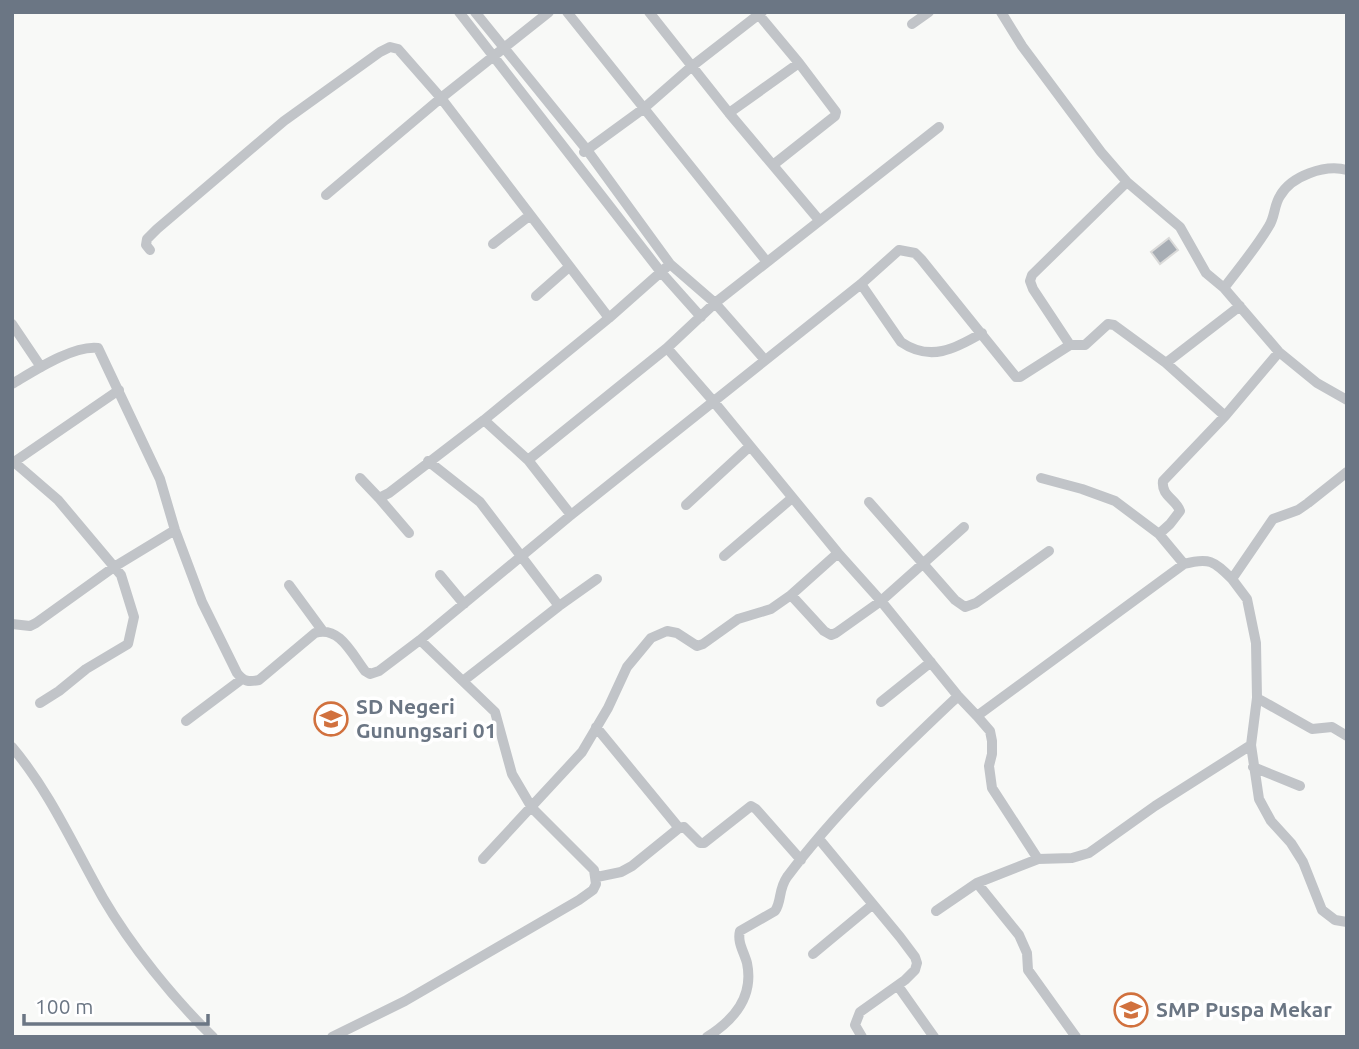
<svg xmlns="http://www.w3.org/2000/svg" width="1359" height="1049" font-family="Ubuntu,sans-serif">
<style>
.building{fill:#a7adb4;stroke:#dadad9;stroke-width:2}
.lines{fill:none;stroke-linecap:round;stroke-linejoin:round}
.street{stroke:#c1c4c8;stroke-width:10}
.labels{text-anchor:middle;stroke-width:7;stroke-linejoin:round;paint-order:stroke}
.poi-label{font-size:21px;font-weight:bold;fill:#6b7684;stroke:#fff;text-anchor:start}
</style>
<rect width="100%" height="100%" fill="#f8f9f7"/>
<path class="building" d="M1169,238L1178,250L1160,264L1151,252Z"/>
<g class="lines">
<path class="street" d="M459,12L660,271L701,317
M475,12L587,150L670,264L715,303L765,360
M567,12L767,262
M649,12L729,113L819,220
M1001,12L1022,46L1101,152L1127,182L1180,227L1206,273L1224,288L1279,352L1317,383L1347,400
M759,15L799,63L836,112L835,116L773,165
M912,24L929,12
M729,113L799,63
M584,152L643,109L691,67L762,12
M326,195L441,98L549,12
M493,244L529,216
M150,250L146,245L147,239L157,229L284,121L380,52L390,47L398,49L441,98L609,318
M861,284L901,342C930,362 955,349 982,333
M1224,288C1239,268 1256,248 1269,226C1275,217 1274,205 1280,196C1291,176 1325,164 1347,170
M536,296L569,267
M12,324L41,367
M1070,345L1033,289L1030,281L1032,275L1127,182
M667,348L714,402L838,553L881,601L958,696L977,716L1184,564C1209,557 1214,561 1232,579L1273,519L1298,510L1308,503L1347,472
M1166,363L1240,306
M12,384C34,371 73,345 98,348L160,479L175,530L202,602L237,673C244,682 249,682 259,680L315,633C339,625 352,654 365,671L370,674L379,671L420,640L571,515L861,284L899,250L915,253L921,259L1016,377H1020L1070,345H1085L1108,324L1114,325L1166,363L1225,416
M484,420L528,460L571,515
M528,460L667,348L715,303L939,127
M428,461L480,502L559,606L463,681
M14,462L119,390
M12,464L14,462L58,500L121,575L134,617L128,644L86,669L59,691L40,703
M360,478L379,498L389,493L484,420L609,318L670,264
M1041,478L1082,489L1115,501L1159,534
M379,498L409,533
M869,502L955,600L965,607L976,603L1049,551
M686,505L749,447
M724,556L792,498
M1184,564L1159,534L1170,524L1180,511C1176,499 1161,496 1163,481L1225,416L1279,352
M440,575L464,604
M1232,579L1247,599L1256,643L1257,698L1251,745L1259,799L1271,821L1291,843L1303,862L1322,910L1335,920L1347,922
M289,585L322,630
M791,595L824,631L831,635L836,633L881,601L964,527
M559,606L597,579
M12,624L30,626L36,623L114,567L175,530
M1257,698L1312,729L1332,727L1347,736
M881,702L931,662
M977,716L990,731L992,741V754L989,766L992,788L1038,859
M186,721L242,679
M596,727L679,828
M12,747C50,792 74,847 103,898C131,946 173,998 213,1037
M1253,767L1300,786
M819,839L900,937L915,957L917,963L915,970L905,980L860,1012L855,1025L862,1037
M483,859L582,752L608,708L627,667L651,638L667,631L677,633L697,646L703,644L738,619L771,609L791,595L838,553
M597,877L621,872L632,866L679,828L684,827L700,843H704L751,806L756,809L801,860
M977,883L1019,935L1027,953L1028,970L1076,1037
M936,911L977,883L1038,859L1072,858L1089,853L1155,806L1251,745
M813,954L872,905
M898,986L934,1037
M332,1037L405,1001L579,900L593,890L596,884L594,870L532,808L512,774L495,712L420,640
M707,1037C734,1020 754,997 747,963C744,952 737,942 740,931L775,911C782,901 778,890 787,877C837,810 898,753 958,696"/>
</g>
<defs>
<symbol id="school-ring" viewBox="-11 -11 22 22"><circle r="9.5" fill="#fff" stroke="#d1713e" stroke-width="1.5"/><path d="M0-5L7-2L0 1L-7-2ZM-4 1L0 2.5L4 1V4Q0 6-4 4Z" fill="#d1713e"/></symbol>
</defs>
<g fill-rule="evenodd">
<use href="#school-ring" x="312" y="700" width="38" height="38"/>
<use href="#school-ring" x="1112" y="991" width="38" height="38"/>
</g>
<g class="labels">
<g class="poi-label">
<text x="356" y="714">SD Negeri<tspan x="356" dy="24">Gunungsari 01</tspan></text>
<text x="1156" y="1017">SMP Puspa Mekar</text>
</g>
</g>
<rect width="1359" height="1049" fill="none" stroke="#6b7684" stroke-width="28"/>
<path d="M24 1014v10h184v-10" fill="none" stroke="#6b7684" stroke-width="3.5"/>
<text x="35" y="1014" font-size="21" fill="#6b7684" stroke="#ffffff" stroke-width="5" paint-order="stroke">100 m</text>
</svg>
